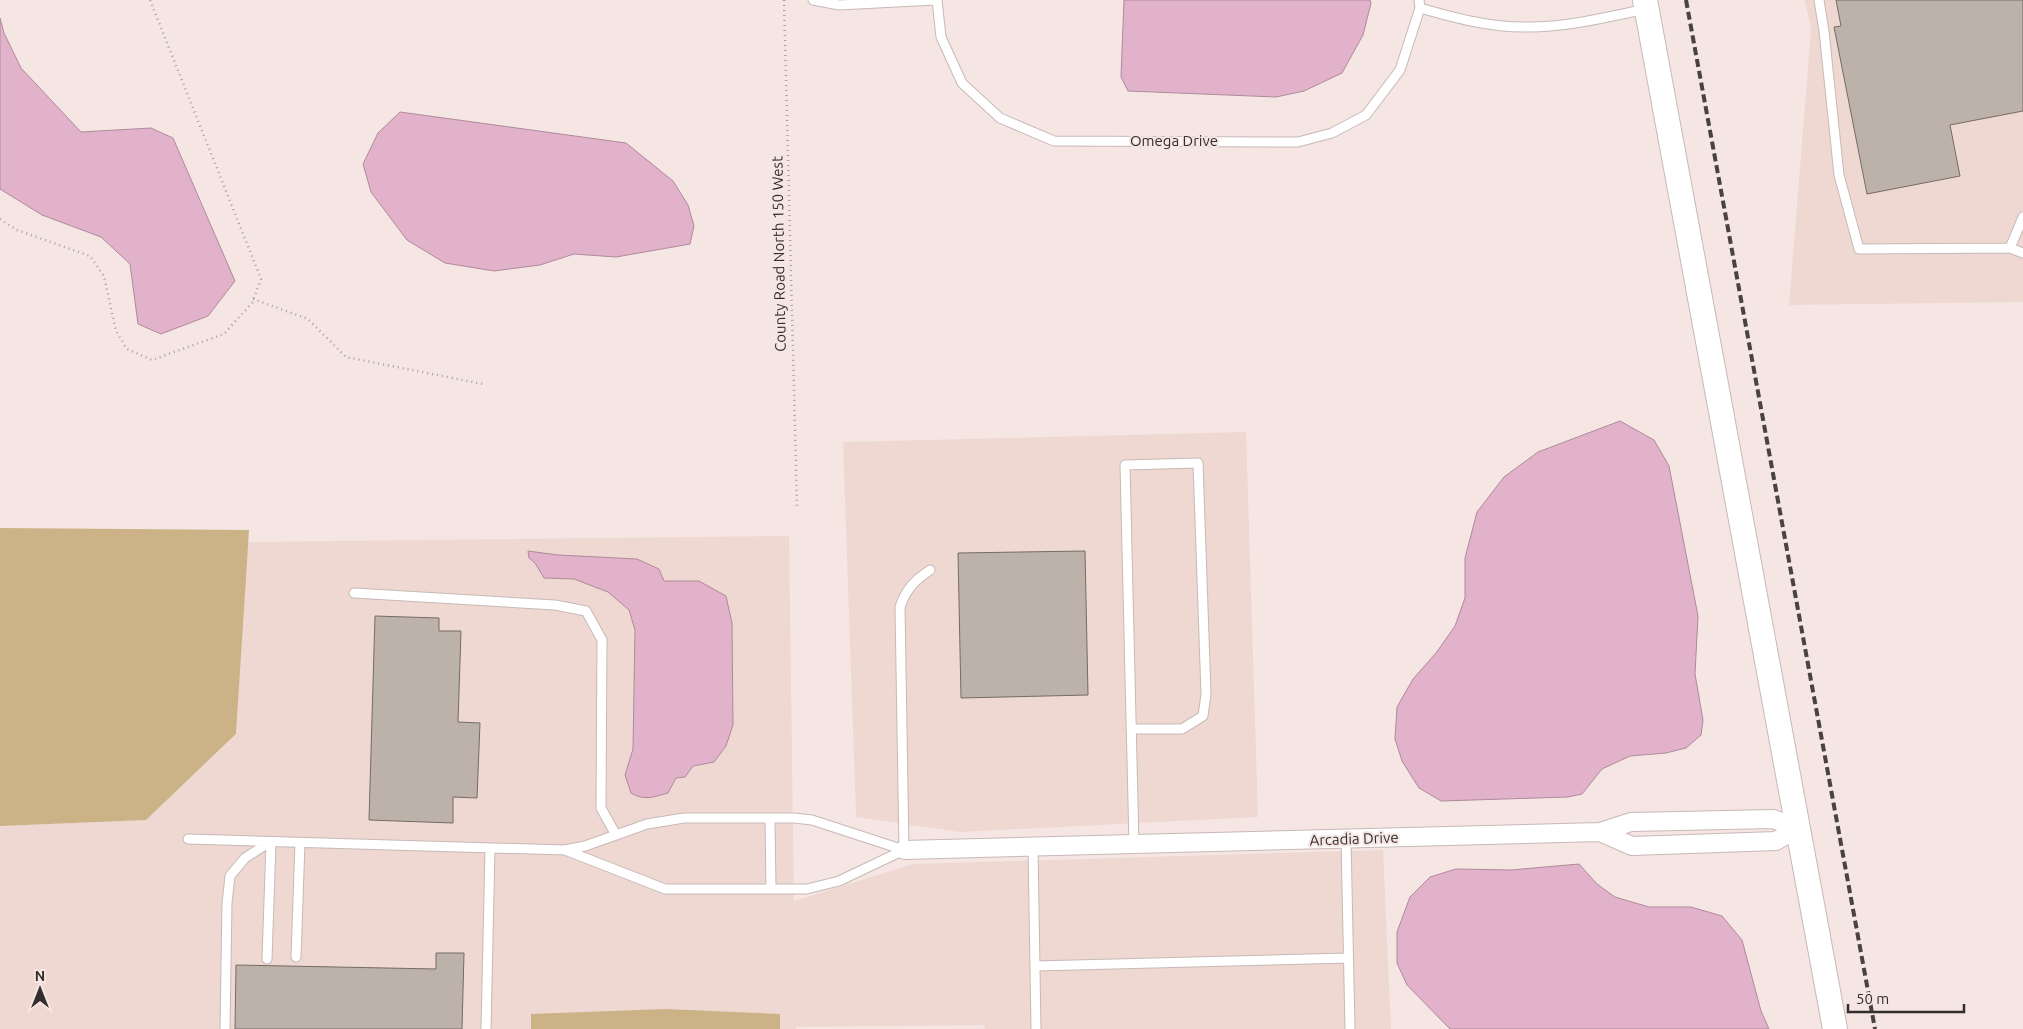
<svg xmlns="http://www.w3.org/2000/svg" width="2023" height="1029" font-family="Ubuntu,sans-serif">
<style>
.built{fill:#efd8d2}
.forest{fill:#cbb287}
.water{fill:#e2b2ca;stroke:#ae8a9b}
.building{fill:#bdb2aa;stroke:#756b64}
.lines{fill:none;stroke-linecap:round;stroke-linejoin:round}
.lane-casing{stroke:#c7b9b6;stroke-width:11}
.street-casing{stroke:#c7b9b6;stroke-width:20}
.secondary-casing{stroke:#c7b9b6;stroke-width:26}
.path{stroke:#aa9f9d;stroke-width:2.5;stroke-dasharray:1 4;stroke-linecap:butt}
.lane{stroke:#fff;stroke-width:9}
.street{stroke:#fff;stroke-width:18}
.secondary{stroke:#fff;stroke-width:24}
.rail{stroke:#484240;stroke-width:4;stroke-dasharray:8 4;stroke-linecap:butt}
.labels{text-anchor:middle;stroke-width:4;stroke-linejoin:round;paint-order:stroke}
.street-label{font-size:15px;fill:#332e2d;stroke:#f5e6e3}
</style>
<rect width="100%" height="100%" fill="#f5e6e3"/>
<path class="built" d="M1805,0H2023V302L1789,305L1811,30Z
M1246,432L1258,817L960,832L856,817L843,442Z
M789,536L794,901L913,864L1383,850L1391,1029H985L984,1025L797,1027L796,1029H0V826L146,820L236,735L247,542Z"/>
<path class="forest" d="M0,528L249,530L236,734L146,820L0,826Z
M665,1009L780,1014V1029H531V1014Z"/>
<path class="water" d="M1124,0H1370L1371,3L1363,35L1342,73L1304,91L1276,97L1128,91L1121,77Z
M0,18L4,33L21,68L81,132L151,128L173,138L235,281L208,316L161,334L138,324L130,264L101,237L42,215L0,189Z
M400,112L626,143L673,181L688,205L694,226L690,244L616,257L574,254L540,265L494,271L445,263L407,240L371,192L363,164L378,133Z
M1620,421L1654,440L1669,466L1698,616L1695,674L1703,720L1701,735L1686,748L1666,753L1630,756L1602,769L1582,794L1568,797L1441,801L1419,788L1402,761L1395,739L1397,707L1413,679L1436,653L1455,626L1465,598V558L1477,512L1504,477L1538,452Z
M528,551L558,555L637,559L659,569L664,581H699L726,596L732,623L733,725L726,746L714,762L693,766L685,777L676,778L668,793C654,797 644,801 631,793L625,775L633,749L635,630L629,610L608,592L574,579L544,578L535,563L529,558Z
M1579,864L1597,884L1615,897L1649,907H1691L1722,916L1742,940L1761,1011L1769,1029H1450L1407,985L1397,963V932L1410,897L1430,877L1456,869L1511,870Z"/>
<path class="building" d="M1836,0H2023V111L1950,125L1960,176L1867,194L1834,27L1841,26Z
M1085,551L1088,695L961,698L958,553Z
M375,616L439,618V631H461L458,722L480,723L477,798L453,797V823L369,820Z
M436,953H464L462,1029H235L236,965L436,969Z"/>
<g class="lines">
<defs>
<path id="lane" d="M813,0L839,5L935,0
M937,0L941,37L962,83L1000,118L1054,141L1298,142L1332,133L1366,115L1400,70L1420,8L1419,0
M1819,0L1824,31L1839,175L1859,249L2010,248L2023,253
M1420,8C1455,18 1492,28 1529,27C1568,27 1608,17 1646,9
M2010,248L2023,217
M354,593L555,605L586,611L602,640L601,808L616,835
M1131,729H1182L1203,716L1206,694L1198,463L1125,465L1134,845
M770,818L771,889
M188,839L565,850L585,846L647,824L684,818H794L812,820L904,850L839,881L807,889H665L565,850
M1346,839L1350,1029
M1033,847L1036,1029
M904,850L900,607C906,589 915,580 930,570
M296,957L300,843
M267,959L271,842
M1035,966L1348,958
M225,1029L227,903L230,876L245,858L270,842
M486,1029L490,848"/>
<path id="street" d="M1600,832L1631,822L1773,819L1798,828
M904,850L1600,832L1632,846L1776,841L1798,828"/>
<path id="secondary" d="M1645,0L1835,1029"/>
</defs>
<use href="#lane" class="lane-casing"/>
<use href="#street" class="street-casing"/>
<use href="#secondary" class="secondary-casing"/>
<path class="path" d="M784,0L797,507
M0,219L17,230L90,256L104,276L116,331L127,349L152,360L224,334L252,303L261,279L150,0
M253,299L308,319L346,357L483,384"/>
<use href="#lane" class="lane"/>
<use href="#street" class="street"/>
<use href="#secondary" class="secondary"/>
<path class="rail" d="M1686,0L1875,1029"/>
</g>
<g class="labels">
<g class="street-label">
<text x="1174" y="146">Omega Drive</text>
<text transform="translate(779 254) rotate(-91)" y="5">County Road North 150 West</text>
<text transform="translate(1354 839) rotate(-2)" y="5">Arcadia Drive</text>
</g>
</g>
<g transform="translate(40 989)" stroke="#f5e6e3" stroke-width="4" paint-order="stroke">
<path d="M0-4L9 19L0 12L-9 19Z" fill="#332e2d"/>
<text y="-8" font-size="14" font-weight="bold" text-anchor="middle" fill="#332e2d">N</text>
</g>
<path d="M1848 1004v8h116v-8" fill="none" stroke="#332e2d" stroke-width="2.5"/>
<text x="1856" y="1004" font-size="15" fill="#332e2d" stroke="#f5e6e3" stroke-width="4" paint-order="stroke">50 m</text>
</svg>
